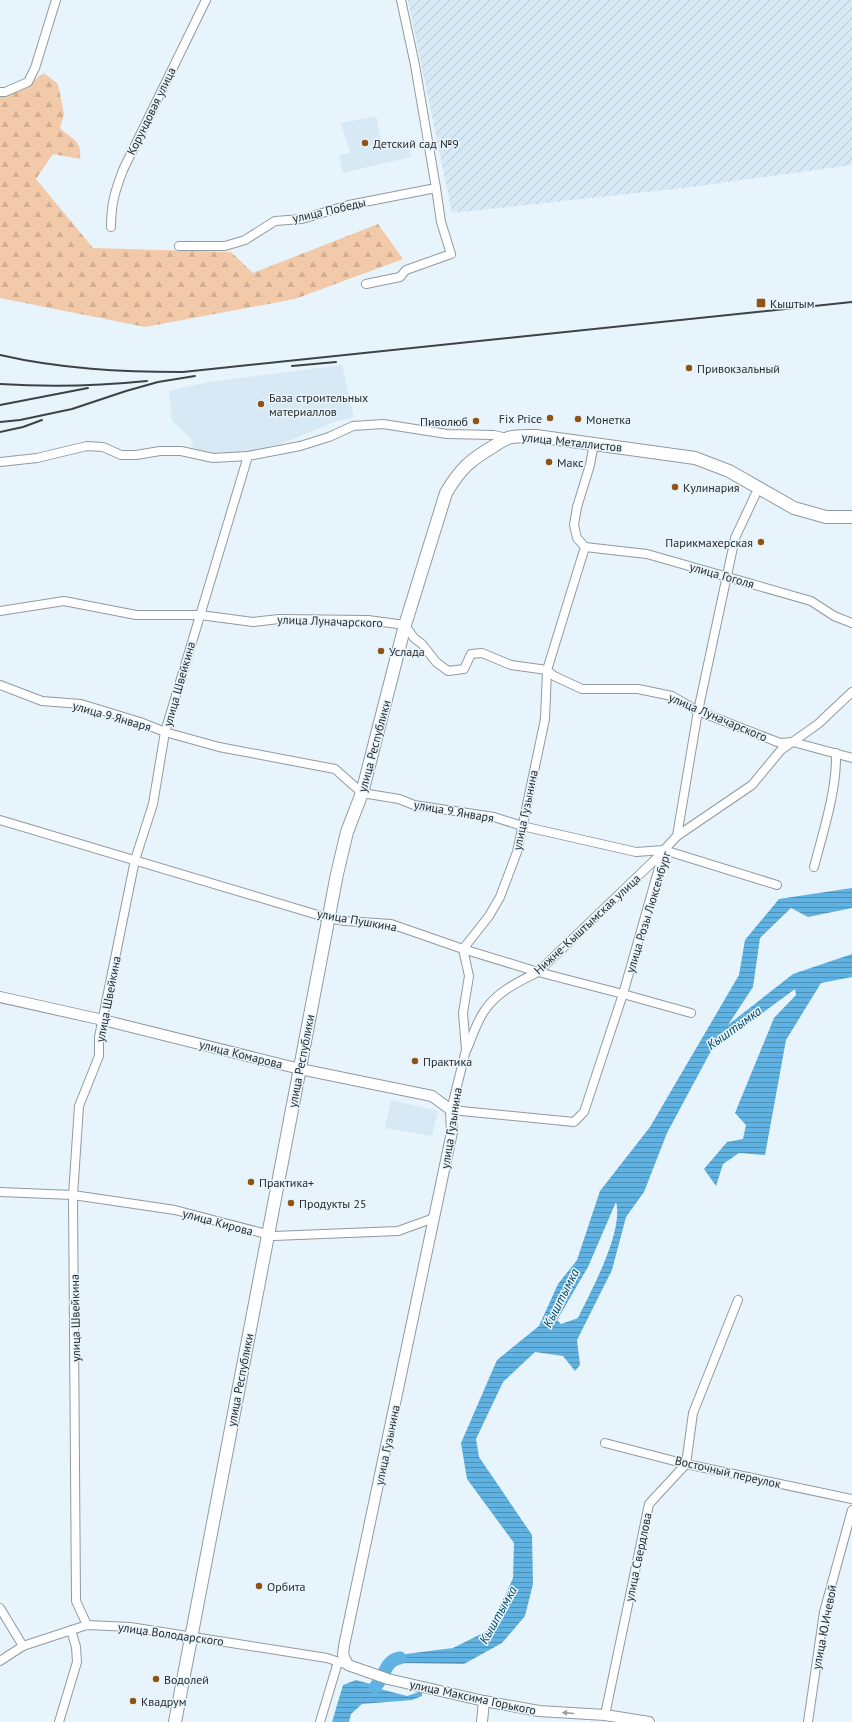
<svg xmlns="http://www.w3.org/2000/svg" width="852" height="1722" font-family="'PT Sans',sans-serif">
	<defs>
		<pattern id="industrial-furrows" width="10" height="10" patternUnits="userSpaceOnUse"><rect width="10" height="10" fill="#d6e9f5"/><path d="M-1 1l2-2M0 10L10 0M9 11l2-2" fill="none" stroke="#b8c8d2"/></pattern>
		<pattern id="forest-firs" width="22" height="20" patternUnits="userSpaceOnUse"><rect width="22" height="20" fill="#f3caa9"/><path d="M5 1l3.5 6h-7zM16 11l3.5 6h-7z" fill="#d0ae92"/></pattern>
		<pattern id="water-rules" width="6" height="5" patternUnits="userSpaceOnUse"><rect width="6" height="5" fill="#5fb2e1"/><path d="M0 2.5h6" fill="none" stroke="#4e91b7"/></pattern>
	</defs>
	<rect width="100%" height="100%" fill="#e8f4fb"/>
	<!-- built -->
	<g fill="#d6e9f5">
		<path d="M376 116 382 145 408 140 411 157 343 173 339 155 350 153 341 123Z"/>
		<path d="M342 365 354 417 334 422 283 443 268 447 264 450 218 454 194 451 191 439 172 421 169 391 208 382Z"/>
		<path d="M391 1100 438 1111 432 1136 385 1128Z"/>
	</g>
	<!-- industrial -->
	<path fill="url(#industrial-furrows)" d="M408 0H852V165L684 188 452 213Z"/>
	<!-- forest -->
	<path fill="url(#forest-firs)" d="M44 73 58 84 64 114 60 128C72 140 82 139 80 159L53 154 36 179 93 248 231 252 253 273 378 224 403 259 295 299 145 327 0 298V92L19 91Z"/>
	<!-- water -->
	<g fill="url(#water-rules)" fill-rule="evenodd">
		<path d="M852 888V908L808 917 791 908 760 938 753 987 728 1025 793 974 852 954V977L821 983 786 1040 765 1155 739 1153 723 1164 716 1186 704 1169 727 1142 743 1139 746 1125 735 1113 774 1018 796 995 795 989 711 1051 667 1133 644 1192 626 1217 612 1270 577 1340 580 1365 575 1371 563 1356 535 1352 503 1382 476 1439 479 1457 532 1535 533 1584 525 1616 502 1643 464 1664 395 1663 392 1668 386 1667 383 1661 398 1655 453 1648 489 1630 513 1578 514 1543 467 1479 461 1443 497 1360 539 1326 558 1284 577 1260 600 1191 650 1127 739 975 745 940 779 899ZM616 1202C624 1231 591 1291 578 1318L561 1324 557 1320 588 1267Z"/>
		<path d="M356 1680 374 1685 380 1682V1689L407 1696 422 1691V1696L412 1700 362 1704 351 1714 349 1722H332L343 1685Z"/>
	</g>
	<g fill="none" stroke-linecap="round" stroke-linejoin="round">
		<!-- river -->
		<path stroke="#5fb2e1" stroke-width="13" d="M375 1687C385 1678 384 1660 400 1658"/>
		<!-- minor casing -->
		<g stroke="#909aa1" stroke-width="10">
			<g id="minor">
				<path d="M0 92H5L28 82 35 68 56 0"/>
				<path d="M111 227C111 204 115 191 123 170L206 0"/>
				<path d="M179 246H225L245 240 275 221 302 219 349 205 436 188 415 65 401 0"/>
				<path d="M366 284 400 277 406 270 451 254 441 222 436 188"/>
				<path d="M594 443 590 465 577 507 574 525 577 538 585 547 547 670 545 719 517 852 500 897 489 916 463 949 469 976 463 1013 466 1050 451 1110 574 1122 584 1112 623 994 664 850 677 836 698 711 735 538 758 489"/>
				<path d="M0 462 37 458 87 446 103 447 121 455H136L160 451H181L213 458 248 456 300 446 329 437 353 426 383 424 447 434 494 435 507 438"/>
				<path d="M585 547 647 554 811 601 834 616 852 623"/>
				<path d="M0 611 64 601 136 615H200L253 622 279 619 368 620 405 625 414 638 422 644 436 662 448 671 464 669 471 654 482 653 511 665 547 670 554 676 582 689H638L672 696 698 711 780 743 793 742 852 758"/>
				<path d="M0 685 42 701 81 704 140 722 165 732 219 747 335 769 362 793 399 799 414 805 494 817 522 826 636 852 664 850 777 885"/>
				<path d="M0 820 328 918 345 921 391 924 463 949 538 972 623 994 691 1013"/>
				<path d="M677 836 752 785 781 750 818 724 852 692"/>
				<path d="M814 867C823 832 837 790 836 753"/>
				<path d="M467 1049C472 1037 477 1021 485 1010 498 991 518 982 538 972L664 851"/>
				<path d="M0 1192 73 1195 175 1210 274 1236 398 1231 434 1218"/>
				<path d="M605 1443 686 1464 852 1499"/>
				<path d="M0 1608 23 1646"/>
				<path d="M87 1625 76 1601 73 1195 79 1106 99 1056V1037L135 860 153 804 165 732 248 456"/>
				<path d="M0 1661 23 1646 87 1625 130 1627 327 1658 348 1665"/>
				<path d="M605 1715 649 1504 686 1464 693 1413 738 1300"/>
				<path d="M59 1722 77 1662 76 1647 71 1630"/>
				<path d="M320 1722 338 1662"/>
				<path d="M808 1722 824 1612 852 1510"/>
			</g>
		</g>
		<!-- tertiary casing -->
		<g stroke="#909aa1" stroke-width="12">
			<g id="tertiary">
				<path d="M0 997 103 1020 300 1069 432 1096 451 1110 452 1132 344 1646 343 1655 348 1665 388 1679 484 1701 539 1711 605 1715 649 1722"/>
				<path d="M482 1722 484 1701"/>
			</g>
		</g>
		<!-- secondary casing -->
		<g stroke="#909aa1" stroke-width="14">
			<path id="secondary" d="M175 1722 337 874 347 832 362 793 405 625 446 493C460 469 470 460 494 446 498 443 503 440 508 438 516 435 527 436 536 436L695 458 729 471 794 508 826 517H852"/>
		</g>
		<!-- minor -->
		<use href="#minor" stroke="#fff" stroke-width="8"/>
		<!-- tertiary -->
		<use href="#tertiary" stroke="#fff" stroke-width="10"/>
		<!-- secondary -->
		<use href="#secondary" stroke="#fff" stroke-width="12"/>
		<!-- rail -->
		<g stroke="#3d4245" stroke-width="2">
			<path d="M0 355C61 369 121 372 183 372L852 302"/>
			<path d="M292 366 336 362"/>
			<path d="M0 384C49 387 98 386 147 381"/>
			<path d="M0 405 88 388"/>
			<path d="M0 422 20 420 72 409 126 391 158 382 195 376"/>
			<path d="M0 432 23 427 42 420"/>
		</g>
	</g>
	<!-- one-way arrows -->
	<defs><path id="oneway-solid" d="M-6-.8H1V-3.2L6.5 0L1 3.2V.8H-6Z"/></defs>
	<use fill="#9ea0a1" href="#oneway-solid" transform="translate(568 1713) rotate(-175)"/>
	<!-- markers -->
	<g fill="#905316" stroke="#e8f4fb" stroke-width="1.5">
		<circle cx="365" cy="143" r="4"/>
		<rect x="756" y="298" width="10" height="10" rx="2"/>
		<circle cx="689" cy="368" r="4"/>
		<circle cx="261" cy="404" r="4"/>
		<circle cx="550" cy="418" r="4"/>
		<circle cx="578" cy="419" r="4"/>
		<circle cx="476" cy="421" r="4"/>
		<circle cx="549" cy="462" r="4"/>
		<circle cx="675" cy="487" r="4"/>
		<circle cx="761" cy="542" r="4"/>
		<circle cx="381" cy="651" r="4"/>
		<circle cx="415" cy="1061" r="4"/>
		<circle cx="251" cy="1182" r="4"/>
		<circle cx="291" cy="1203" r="4"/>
		<circle cx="259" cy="1586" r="4"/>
		<circle cx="156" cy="1679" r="4"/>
		<circle cx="133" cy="1701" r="4"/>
	</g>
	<g text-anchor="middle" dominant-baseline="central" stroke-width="3" stroke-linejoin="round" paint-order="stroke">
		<!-- street labels -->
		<g font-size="12" fill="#272b2e" stroke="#e8f4fb">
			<text transform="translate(151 111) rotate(-64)">Корундовая улица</text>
			<text transform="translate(329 210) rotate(-13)">улица Победы</text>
			<text transform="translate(572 442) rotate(6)">улица Металлистов</text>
			<text transform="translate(722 575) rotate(16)">улица Гоголя</text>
			<text transform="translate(330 621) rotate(2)">улица Луначарского</text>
			<text transform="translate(179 684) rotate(-74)">улица Швейкина</text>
			<text transform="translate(112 716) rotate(16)">улица 9 Января</text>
			<text transform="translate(718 717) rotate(23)">улица Луначарского</text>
			<text transform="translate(374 746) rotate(-75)">улица Республики</text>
			<text transform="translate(525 810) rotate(-78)">улица Гузынина</text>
			<text transform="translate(454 811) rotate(10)">улица 9 Января</text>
			<text transform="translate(648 912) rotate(-73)">улица Розы Люксембург</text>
			<text transform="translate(357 920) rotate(10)">улица Пушкина</text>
			<text transform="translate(587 924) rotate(-43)">Нижне-Кыштымская улица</text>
			<text transform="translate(108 999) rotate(-79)">улица Швейкина</text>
			<text transform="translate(241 1054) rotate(14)">улица Комарова</text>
			<text transform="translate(301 1061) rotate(-79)">улица Республики</text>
			<text transform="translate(451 1128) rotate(-81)">улица Гузынина</text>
			<text transform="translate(218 1222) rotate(15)">улица Кирова</text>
			<text transform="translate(75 1318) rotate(-91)">улица Швейкина</text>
			<text transform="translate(240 1380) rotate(-79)">улица Республики</text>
			<text transform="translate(387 1445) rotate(-78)">улица Гузынина</text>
			<text transform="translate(728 1472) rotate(13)">Восточный переулок</text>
			<text transform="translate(638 1557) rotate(-78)">улица Свердлова</text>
			<text transform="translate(824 1627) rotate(-79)">улица Ю.Ичевой</text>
			<text transform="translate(171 1634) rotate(8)">улица Володарского</text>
			<text transform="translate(473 1697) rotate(12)">улица Максима Горького</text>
		</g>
		<!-- poi labels -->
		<g font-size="12" fill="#272b2e" stroke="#e8f4fb" text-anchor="start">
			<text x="373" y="143">Детский сад №9</text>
			<text x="770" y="303">Кыштым</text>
			<text x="697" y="368">Привокзальный</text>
			<text x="269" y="397">База cтроительных<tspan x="269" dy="14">материаллов</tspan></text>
			<text x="542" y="418" text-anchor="end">Fix Price</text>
			<text x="586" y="419">Монетка</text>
			<text x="468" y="421" text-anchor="end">Пиволюб</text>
			<text x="557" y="462">Макс</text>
			<text x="683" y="487">Кулинария</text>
			<text x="753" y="542" text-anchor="end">Парикмахерская</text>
			<text x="389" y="651">Услада</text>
			<text x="423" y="1061">Практика</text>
			<text x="259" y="1182">Практика+</text>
			<text x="299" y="1203">Продукты 25</text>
			<text x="267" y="1586">Орбита</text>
			<text x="164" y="1679">Водолей</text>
			<text x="141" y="1701">Квадрум</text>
		</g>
		<!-- water labels -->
		<g font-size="13" font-style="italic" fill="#004766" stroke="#e8f4fb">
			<text transform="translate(734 1028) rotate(-36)">Кыштымка</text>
			<text transform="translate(561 1298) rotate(-63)">Кыштымка</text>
			<text transform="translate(498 1615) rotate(-61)">Кыштымка</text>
		</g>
	</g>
</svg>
